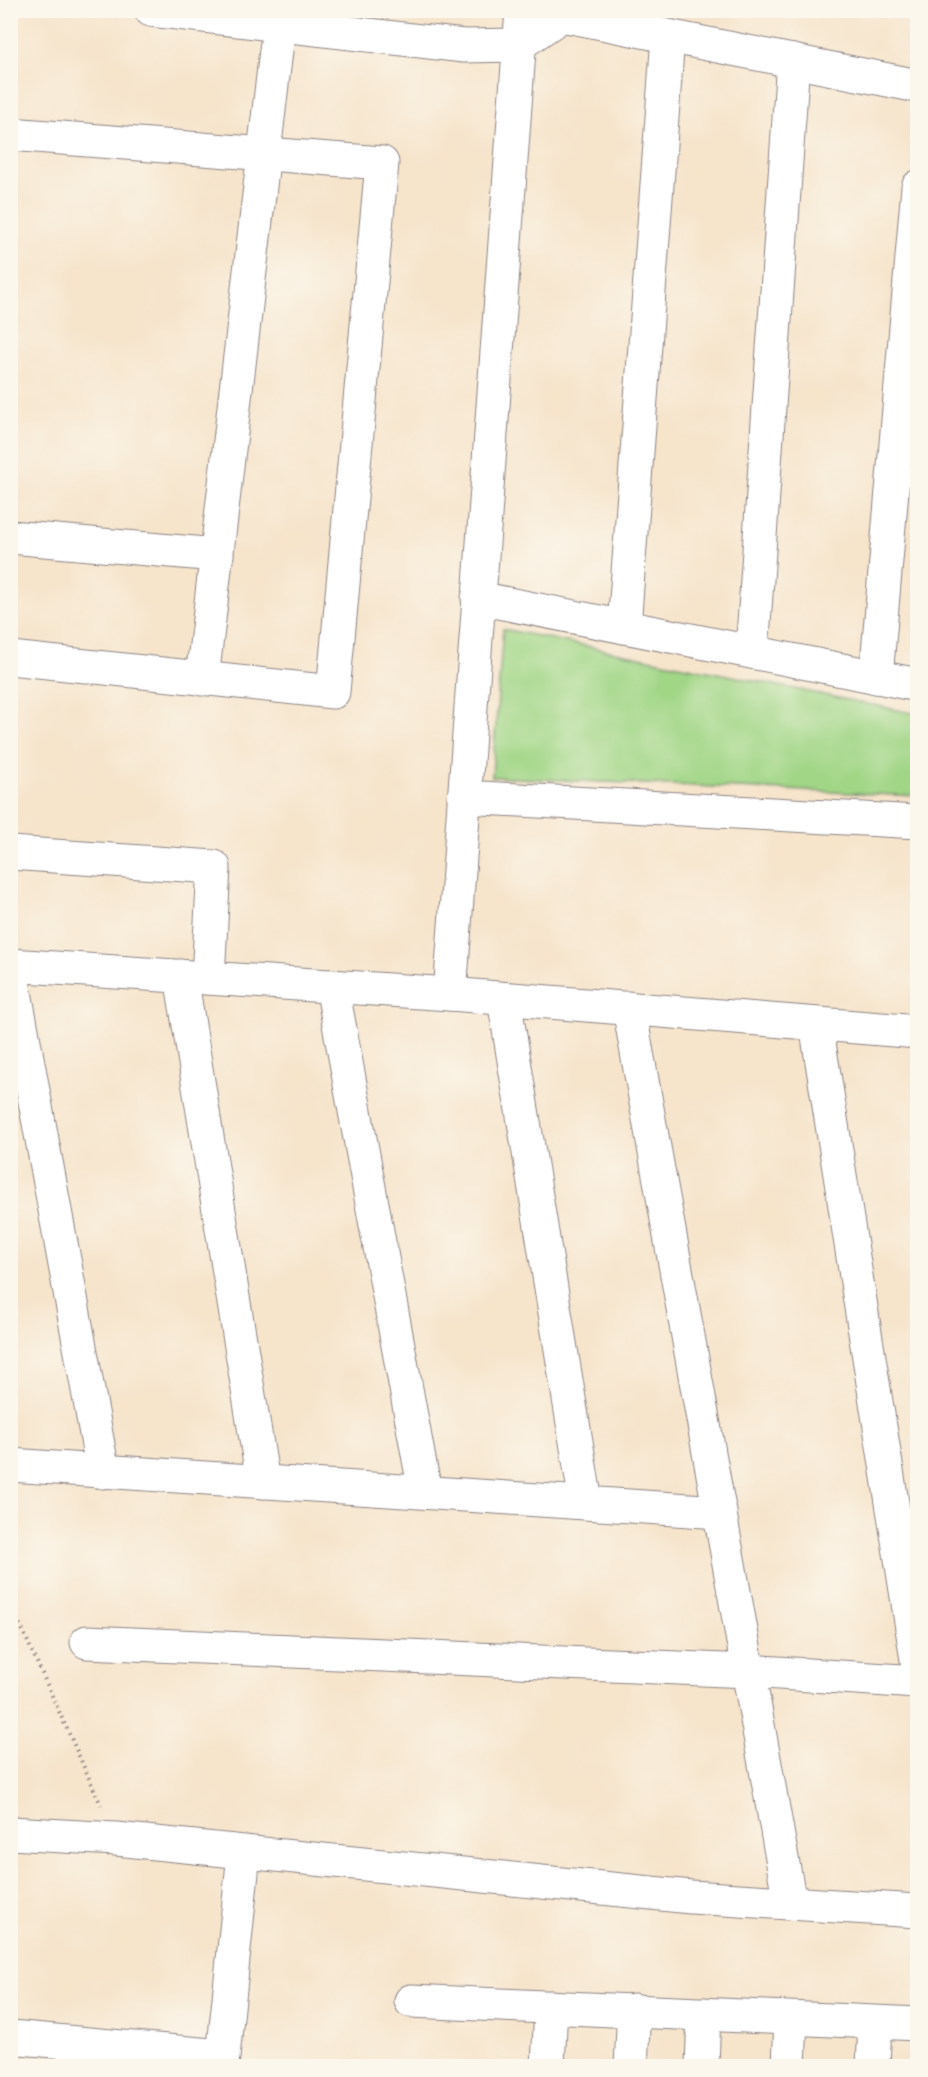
<svg xmlns="http://www.w3.org/2000/svg" width="928" height="2077" font-family="'Shantell Sans',sans-serif">
	<rect width="100%" height="100%" fill="#fbf7ec"/>
	<filter id="ink" filterUnits="userSpaceOnUse"><feTurbulence type="fractalNoise" baseFrequency=".0167" numOctaves="2"/><feDisplacementMap in="SourceGraphic" scale="12" xChannelSelector="R" yChannelSelector="G"/><feConvolveMatrix kernelMatrix="1 2 1 2 8 2 1 2 1" color-interpolation-filters="sRGB"/></filter>
	<filter id="wash" filterUnits="userSpaceOnUse"><feTurbulence type="fractalNoise" baseFrequency=".008" numOctaves="4" result="noise"/><feDisplacementMap in="SourceGraphic" scale="24" xChannelSelector="R" yChannelSelector="G"/><feGaussianBlur stdDeviation="1.35" result="paint"/><feColorMatrix in="noise" values="0 0 0 0 0 0 0 0 0 0 0 0 0 0 0 0 0 1.4 0 .05"/><feComposite in="paint" operator="in"/></filter>
	<g filter="url(#wash)">
		<rect width="100%" height="100%" fill="#f6e4cb"/>
		<!-- green -->
		<path fill="#a1d686" stroke="#627c60" stroke-width="1.5" d="M503 629 917 714V796L492 777Z"/>
	</g>
	<g filter="url(#ink)">
		<g fill="none" stroke-linecap="round" stroke-linejoin="round">
			<!-- minor casing -->
			<g stroke="#8c8383" stroke-width="35">
				<g id="minor">
					<path d="M10 134 382 163 333 692 10 658"/>
					<path d="M10 537 217 555"/>
					<path d="M478 598 918 685"/>
					<path d="M624 627 668 37"/>
					<path d="M752 652 793 61"/>
					<path d="M876 677 918 187"/>
					<path d="M202 679 279 25"/>
					<path d="M464 797 918 822"/>
					<path d="M10 853 214 867 208 978"/>
					<path d="M181 976 263 1482"/>
					<path d="M332 986 425 1492"/>
					<path d="M450 994 522 10"/>
					<path d="M504 999 586 1503"/>
					<path d="M629 1008 790 1903"/>
					<path d="M816 1024 918 1666"/>
					<path d="M10 1465 720 1512"/>
					<path d="M103 1472 10 965 450 994 918 1032"/>
					<path d="M87 1642 748 1671 918 1682"/>
					<path d="M10 1833 116 1839 691 1897 918 1911"/>
					<path d="M411 2001 918 2024"/>
					<path d="M10 2037 223 2056"/>
					<path d="M222 2066 244 1853"/>
					<path d="M548 2066 551 2007"/>
					<path d="M631 2066 634 2010"/>
					<path d="M702 2066 704 2014"/>
					<path d="M789 2066 791 2019"/>
					<path d="M873 2066 875 2023"/>
				</g>
			</g>
			<!-- tertiary casing -->
			<g stroke="#8c8383" stroke-width="35">
				<path id="tertiary" d="M151 10 464 46 518 45 562 15 918 86"/>
			</g>
			<!-- path -->
			<path stroke="#8c8383" stroke-width="4" stroke-dasharray="1.5 4.5" stroke-linecap="butt" d="M10 1602 101 1805"/>
			<!-- minor -->
			<use href="#minor" stroke="#fff" stroke-width="33"/>
			<!-- tertiary -->
			<use href="#tertiary" stroke="#fff" stroke-width="33"/>
		</g>
	</g>
	<!-- margin -->
	<rect width="928" height="2077" fill="none" stroke="#fbf7ec" stroke-width="36"/>
</svg>
